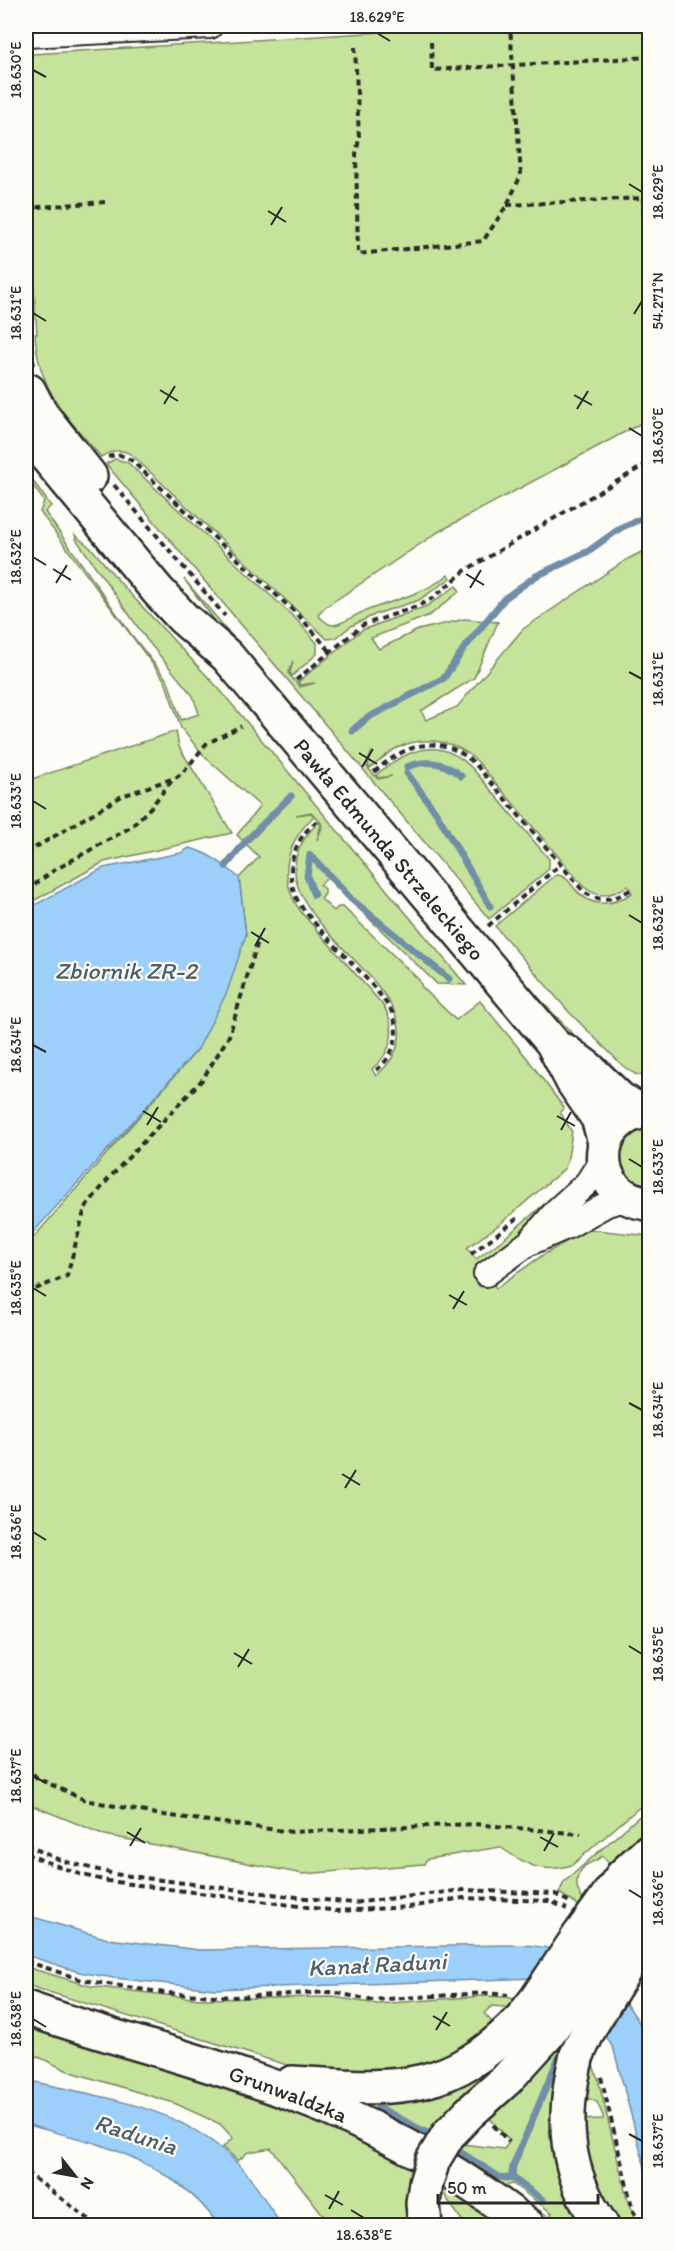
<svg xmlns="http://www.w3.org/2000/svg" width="675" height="2251" font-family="Itim,sans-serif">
	<rect width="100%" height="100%" fill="#fdfcf7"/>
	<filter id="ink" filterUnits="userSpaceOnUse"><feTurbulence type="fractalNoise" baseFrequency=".0167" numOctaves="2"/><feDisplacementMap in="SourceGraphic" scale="12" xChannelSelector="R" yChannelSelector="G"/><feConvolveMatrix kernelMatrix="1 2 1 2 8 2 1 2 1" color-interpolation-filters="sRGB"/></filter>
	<g filter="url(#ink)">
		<!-- green -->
		<g fill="#c5e39a" stroke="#788762" stroke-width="1.5" fill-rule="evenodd">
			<path d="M478 26H649V419L440 531 327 606 318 615C322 619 327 625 333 625 342 625 354 615 363 612 392 600 423 595 448 575L451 578 419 600 376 614 351 626 336 638 327 639 133 456C122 448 112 450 101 457 67 417 38 391 35 334H37L26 171V63L32 54Z"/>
			<path d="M115 459 127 462 298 621 317 643V654L292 676 290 673 293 661 288 673 300 687 315 683 300 685 298 682 362 630 427 606 456 586 460 591 430 615 371 638 379 649 418 630 465 619 498 622 474 678 421 711 426 720 457 707 523 629 626 560 649 548V1077L635 1074 623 1066 569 1012 495 926 556 875C566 875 569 882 575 889 592 909 612 906 632 893L628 886C612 895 600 900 584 887L477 761C455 740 424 735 397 748 387 753 379 762 370 768L368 766 372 751 366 766 378 779 392 776 378 778 376 775C408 748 441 735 474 770L549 859V869L489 919 106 464Z"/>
			<path d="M26 471 51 506 45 512 131 634 168 681 181 720 199 714 193 696 147 640 76 539 75 535 93 550 123 586 220 690 466 985 437 984 327 878 320 885 325 889V894L321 899 334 911 338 907H343L419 980 422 987 456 1020 480 1001 527 1058 564 1108 560 1112 572 1132 568 1158 565 1168 500 1224 467 1248 476 1259 502 1240 556 1194 564 1195 516 1236 479 1264 496 1288 543 1255 588 1229 649 1236V1799L572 1865C540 1874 526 1865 500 1847L428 1859 424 1864 303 1874 105 1835 26 1803V1246L198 1049 246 935 239 878 259 857 237 835 260 806 204 756 181 728 165 681 40 512 44 501 26 476ZM311 812 323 825 317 840 321 825 319 822C217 916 476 990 376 1076L372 1069C393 1052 398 1027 382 1004L301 912C277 878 285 844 314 816L311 813 296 815Z"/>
			<path d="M184 579 535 994 604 1067 558 1029 229 640Z"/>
			<path d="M176 731 179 747 232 833 104 862 26 905V781Z"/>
			<path d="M649 1127V1186C619 1183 607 1147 635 1131 639 1128 645 1128 649 1127Z"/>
			<path d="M649 1808V1835L615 1870 602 1856C597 1861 590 1862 585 1866 573 1877 575 1891 585 1902L649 1898V1913L636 1934 649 1951 559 1893 564 1882Z"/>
			<path d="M26 1967 90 1986 200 1999 333 1997 377 2004 483 1996 506 1997 522 2001 559 2020 573 2033 592 2062 598 2079 626 2194 638 2225H617L601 2202 578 2120 603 2119V2116L597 2102 584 2097 568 2048 589 2225H547L536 2216 532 2205 549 2217 552 2213 513 2184 497 2187 337 2099 358 2097 530 2023 504 2007 492 2006 484 2013 497 2028 486 2038 418 2071 300 2069 26 1985ZM452 2107 485 2113 510 2141 504 2149 462 2144 434 2126Z"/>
			<path d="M26 2021 335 2122 511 2225H465L443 2193 412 2175 409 2225H331L271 2148 248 2152 238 2161 223 2147 233 2138 220 2124 174 2103 68 2071 26 2051Z"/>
		</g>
		<!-- water -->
		<g fill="#9cd0fa" stroke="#6f8ea7" stroke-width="1.5">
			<path d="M189 848C208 852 225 865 239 878L246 935 227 992 198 1049 29 1237 26 1233V915L31 907 103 868 181 853Z"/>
			<path d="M26 1915 108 1939 200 1950 513 1945C522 1945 532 1945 541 1947 557 1949 571 1958 583 1967 615 1989 638 2010 650 2048L649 2183 614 2050 599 2024 536 1978 215 1989 114 1978 79 1972 26 1955Z"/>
			<path d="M26 2080C101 2098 183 2105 239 2165 256 2183 268 2205 281 2225H218C193 2186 145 2160 101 2145 77 2137 51 2132 26 2124Z"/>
		</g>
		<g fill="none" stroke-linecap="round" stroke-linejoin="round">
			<!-- stream -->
			<g stroke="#6f8ea7" stroke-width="7">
				<path d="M352 731 367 718 444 678 465 647 505 598 536 576 587 552 622 527 650 515"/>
				<path d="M407 767C426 759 445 762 461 776"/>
				<path d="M407 773 437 814 490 906"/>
				<path d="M310 855 307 876 314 895"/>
				<path d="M314 859 351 899 449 979"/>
				<path d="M226 866 246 841 291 796"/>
				<path d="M378 2107 437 2138"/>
				<path d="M452 2147 499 2177 514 2179 543 2200"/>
				<path d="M514 2179 512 2174 513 2166 558 2059"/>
			</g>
			<!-- minor casing -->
			<g stroke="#2b2b2b" stroke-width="28">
				<g id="minor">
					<path d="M26 35 210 26"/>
					<path d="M531 1240 557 1210 587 1183 603 1158"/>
					<path d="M486 1274 527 1244 568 1226 607 1204 618 1201H635"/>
				</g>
			</g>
			<!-- secondary casing -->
			<g stroke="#2b2b2b" stroke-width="38">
				<g id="secondary">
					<path d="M29 391 41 414 90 476"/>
					<path id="s1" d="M26 432 158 591 183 618 227 656 552 1042 573 1082 598 1118 605 1142"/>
					<path d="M565 1051 588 1068 620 1099 641 1111"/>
					<path d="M650 1111C588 1114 588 1200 650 1203"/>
				</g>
			</g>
			<!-- primary casing -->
			<g stroke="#2b2b2b" stroke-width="38">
				<g id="primary">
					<path d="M647 1203 650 1204"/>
					<path d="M579 1936 622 1876 650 1850"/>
					<path d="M603 1951 650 1883"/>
					<path d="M627 1966 650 1931"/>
					<path id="s2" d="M26 2008C113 2039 204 2060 290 2093 376 2125 456 2169 528 2226"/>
					<path d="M577 2055C561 2117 564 2172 602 2226"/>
					<path d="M292 2083C393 2089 446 2098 522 2018"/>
					<path d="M448 2135 469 2113 506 2080 548 2034"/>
					<path d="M425 2226 423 2203 426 2183"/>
				</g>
			</g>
			<!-- path -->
			<g stroke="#2b2b2b" stroke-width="4" stroke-dasharray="6 4.5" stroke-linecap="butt">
				<path d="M431 42 432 70 650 57"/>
				<path d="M355 47 359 139 356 154 358 254 483 241 507 205 521 175 510 26"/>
				<path d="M507 205 643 198 644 217 650 215"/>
				<path d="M26 208 105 202"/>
				<path d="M26 298 30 346 34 365"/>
				<path d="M108 457 118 454 131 460 301 618 330 651"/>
				<path d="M114 485 225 616"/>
				<path d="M296 680 363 625 418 606 433 598 466 570 650 462"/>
				<path d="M374 772C407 743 442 731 477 766L584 892C600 903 614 900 630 890"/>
				<path d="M317 821C292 840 283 875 299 903 305 912 312 920 319 928 341 953 376 985 392 1012 401 1036 394 1057 374 1072"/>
				<path d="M26 853 122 796 177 777 186 769 206 744 241 726"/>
				<path d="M26 891 53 871 131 827 151 807 174 778"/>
				<path d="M488 926 560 865"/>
				<path d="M471 1254 519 1217"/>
				<path d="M26 1293 67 1276 85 1208 110 1177 202 1080 229 1036 258 941"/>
				<path d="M26 1766 37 1778 85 1800 156 1814 292 1832 474 1824 581 1834"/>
				<path d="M26 1845 63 1861 114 1874 287 1896 353 1903 463 1890 555 1894 571 1903"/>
				<path d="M26 1854 82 1875 108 1881 337 1911 409 1907 463 1898 550 1901 567 1909"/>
				<path d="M26 1961 82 1980 165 1993 232 1997 333 1992 370 2000 485 1993 508 1995"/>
				<path d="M601 2077 633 2211 643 2226"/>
				<path d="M493 2125 509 2142"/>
				<path d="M26 2172 98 2226"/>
			</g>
			<!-- minor -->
			<use href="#minor" stroke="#fdfcf7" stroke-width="24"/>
			<!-- secondary -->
			<use href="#secondary" stroke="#fdfcf7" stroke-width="33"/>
			<!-- primary -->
			<use href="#primary" stroke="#fdfcf7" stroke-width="33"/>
			<!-- primary-bridge casing -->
			<g stroke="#2b2b2b" stroke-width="38" stroke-linecap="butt">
				<g id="primary-bridge">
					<path d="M522 2018 536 2000 579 1936"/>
					<path d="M548 2034 603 1951"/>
					<path d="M577 2055 591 2025 627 1966"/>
					<path d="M426 2183 433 2160 448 2135"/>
				</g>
			</g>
			<!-- primary-bridge -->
			<use href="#primary-bridge" stroke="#fdfcf7" stroke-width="33"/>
		</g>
	</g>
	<!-- ticks -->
	<path fill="none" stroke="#2b2b2b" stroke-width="2" d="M377 33 390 41M33 70 46 77M629 184 642 192M268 211 286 222M271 225 282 207M33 313 46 321M634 314 642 301M160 390 178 401M574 395 592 405M164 404 175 386M577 409 588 391M629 428 642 436M33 557 46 565M53 569 71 580M466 574 484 585M56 583 67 565M470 588 481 570M629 672 642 679M359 753 377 764M362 767 373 749M33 801 46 809M629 915 642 923M251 932 269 943M255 946 265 928M33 1045 46 1052M143 1111 161 1122M557 1116 575 1126M147 1125 158 1107M561 1130 571 1112M629 1159 642 1167M33 1288 46 1296M449 1295 467 1305M453 1309 464 1291M629 1403 642 1410M342 1474 360 1485M345 1488 356 1470M33 1532 46 1540M629 1646 642 1654M234 1653 252 1664M238 1667 249 1649M33 1776 46 1783M127 1832 145 1843M540 1837 558 1847M130 1846 141 1828M544 1851 554 1833M629 1890 642 1898M433 2016 450 2026M33 2019 46 2027M436 2030 447 2012M629 2134 642 2141M325 2195 343 2205M329 2209 339 2191M351 2210 364 2218"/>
	<g text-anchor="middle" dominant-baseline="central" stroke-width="4.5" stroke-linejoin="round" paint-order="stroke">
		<!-- street labels -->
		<g font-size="22" fill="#2b2b2b" stroke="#fdfcf7">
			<text stroke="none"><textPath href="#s1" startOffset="554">Pawła Edmunda Strzeleckiego</textPath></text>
			<text stroke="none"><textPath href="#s2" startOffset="276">Grunwaldzka</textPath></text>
		</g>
		<!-- water labels -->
		<g font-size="24" font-style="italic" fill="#4d5d69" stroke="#fdfcf7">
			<text x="126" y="970">Zbiornik ZR-2</text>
			<text transform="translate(377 1964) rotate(-3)">Kanał Raduni</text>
			<text transform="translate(136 2134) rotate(18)">Radunia</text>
		</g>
	</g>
	<!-- margin -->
	<rect width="675" height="2251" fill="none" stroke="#fdfcf7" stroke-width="66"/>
	<!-- north arrow -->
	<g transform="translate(75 2176) rotate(121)" stroke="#fdfcf7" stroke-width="4.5" paint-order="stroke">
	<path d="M0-4.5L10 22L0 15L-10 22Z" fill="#2b2b2b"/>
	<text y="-9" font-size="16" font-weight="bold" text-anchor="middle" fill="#2b2b2b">N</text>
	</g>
	<!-- scale -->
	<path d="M438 2194v9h160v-9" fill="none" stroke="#2b2b2b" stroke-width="3"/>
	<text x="447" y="2194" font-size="18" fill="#2b2b2b" stroke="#fdfcf7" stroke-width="4.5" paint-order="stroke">50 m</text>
	<rect x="33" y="33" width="609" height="2185" fill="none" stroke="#2b2b2b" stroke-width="2"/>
	<g font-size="15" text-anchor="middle" fill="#2b2b2b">
		<text x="377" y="22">18.629°E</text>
		<text transform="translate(16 70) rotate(-90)" y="5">18.630°E</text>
		<text transform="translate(658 192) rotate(-90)" y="5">18.629°E</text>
		<text transform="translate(658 301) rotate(-90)" y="5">54.271°N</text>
		<text transform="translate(16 313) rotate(-90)" y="5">18.631°E</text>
		<text transform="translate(658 436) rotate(-90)" y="5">18.630°E</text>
		<text transform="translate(16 557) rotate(-90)" y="5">18.632°E</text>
		<text transform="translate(658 679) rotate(-90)" y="5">18.631°E</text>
		<text transform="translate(16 801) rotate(-90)" y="5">18.633°E</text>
		<text transform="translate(658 923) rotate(-90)" y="5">18.632°E</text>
		<text transform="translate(16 1045) rotate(-90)" y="5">18.634°E</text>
		<text transform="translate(658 1167) rotate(-90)" y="5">18.633°E</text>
		<text transform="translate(16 1288) rotate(-90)" y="5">18.635°E</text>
		<text transform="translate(658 1410) rotate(-90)" y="5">18.634°E</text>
		<text transform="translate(16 1532) rotate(-90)" y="5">18.636°E</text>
		<text transform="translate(658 1654) rotate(-90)" y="5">18.635°E</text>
		<text transform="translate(16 1776) rotate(-90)" y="5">18.637°E</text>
		<text transform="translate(658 1898) rotate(-90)" y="5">18.636°E</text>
		<text transform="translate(16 2019) rotate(-90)" y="5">18.638°E</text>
		<text transform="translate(658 2141) rotate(-90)" y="5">18.637°E</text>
		<text x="364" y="2240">18.638°E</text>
	</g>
</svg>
